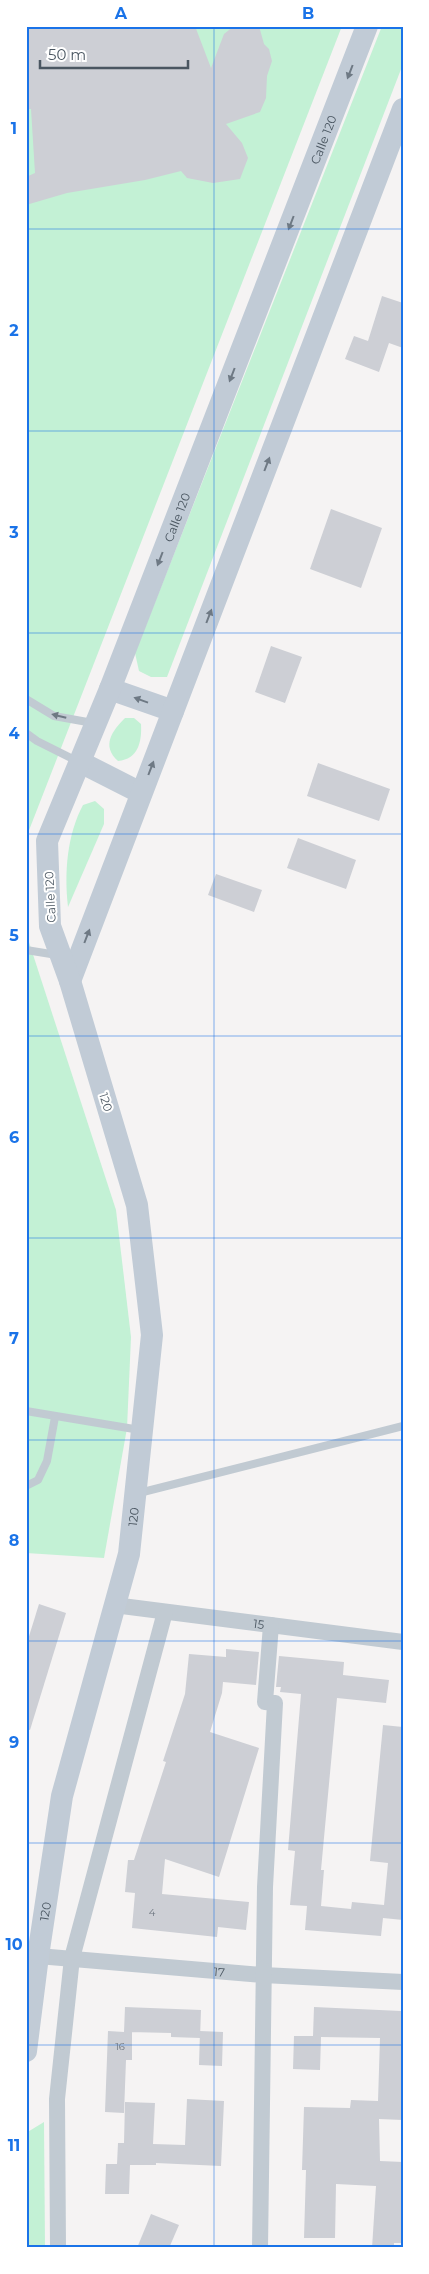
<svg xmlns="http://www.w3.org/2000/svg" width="429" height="2274" font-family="Montserrat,sans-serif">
	<rect width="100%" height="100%" fill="#f5f3f3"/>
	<!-- green -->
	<g fill="#c3f1d5">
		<path d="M26 26H342L26 838Z"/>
		<path d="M382 26H403V64L167 677H151L139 671 135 653Z"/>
		<path d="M125 718H134L141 724C142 742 138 759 118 761 101 746 112 731 125 718Z"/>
		<path d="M95 801 104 809V824L68 907C64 873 67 835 83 805Z"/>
		<path d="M26 933 116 1210 131 1337 127 1428 104 1558 26 1553Z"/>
		<path d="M44 2122 45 2248H26V2133Z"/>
	</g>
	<!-- building -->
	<g fill="#cdcfd5">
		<path d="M26 26H195L211 68 224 34 234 26H259L264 44 269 49 272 61 267 76 266 98 260 112 226 124 242 143 248 158 240 179 213 183 187 178 181 171 145 180 67 193 26 205V177L35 173 31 109H26Z"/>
		<path d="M382 296 403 303V348L389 343 379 372 345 359 354 336 368 341Z"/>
		<path d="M331 509 382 528 361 588 310 569Z"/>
		<path d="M271 646 302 657 285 703 255 692Z"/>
		<path d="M318 763 390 789 379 821 307 796Z"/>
		<path d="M298 838 356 860 346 889 287 868Z"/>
		<path d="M216 874 262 890 254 912 208 895Z"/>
		<path d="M39 1604 66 1613 30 1730 26 1729V1646Z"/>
		<path d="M226 1649 259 1652 256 1685 223 1682 222 1693 210 1732 259 1748 219 1877 165 1859 162 1894 249 1902 246 1930 218 1927 217 1937 132 1928 135 1893 125 1892 128 1860H134L166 1762 163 1761 185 1694 189 1654 226 1657Z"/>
		<path d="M279 1656 344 1662 343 1675 389 1680 386 1703 337 1698 321 1870H324L321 1906 351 1909 352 1902 384 1905 388 1863 370 1861 383 1725 403 1727V1920L383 1918 381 1936 305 1930 307 1906 290 1905 295 1851 288 1850 301 1694 280 1692 281 1687H276Z"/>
		<path d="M125 2007 201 2010 200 2038 171 2037V2033L130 2032H132V2060H126L124 2113 105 2112 108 2031 124 2032Z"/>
		<path d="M314 2007 401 2011 403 2120 379 2119 380 2161 403 2162 401 2243H394V2248H372L376 2186 336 2184 335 2238H304L306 2170H302L304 2107 350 2108 351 2100 378 2101 380 2038 321 2037 320 2070 293 2069 294 2036H313Z"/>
		<path d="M200 2031 223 2032 222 2066 199 2065Z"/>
		<path d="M187 2099 224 2101 221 2166 156 2163V2165H130L129 2194H105L106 2164H117L118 2143H124L125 2102 155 2103 153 2144 185 2145Z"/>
		<path d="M151 2214 179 2225 169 2248H137Z"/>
	</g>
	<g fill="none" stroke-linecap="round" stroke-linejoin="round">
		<!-- lane -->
		<g stroke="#c1cad2" stroke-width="8">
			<path d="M26 699 54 716 93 723"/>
			<path d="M26 733 37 741 77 761"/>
			<path d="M26 950 57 955"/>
			<path d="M26 1411 140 1430"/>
			<path d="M26 1486 38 1480 47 1461 55 1417"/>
			<path d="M139 1493 403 1426"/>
		</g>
		<!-- street -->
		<g stroke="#c1cad2" stroke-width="16">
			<path id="s1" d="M114 1605 403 1642"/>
			<path id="s2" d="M38 1956 263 1975 403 1982"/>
			<path d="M58 2248 57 2099 72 1958 165 1612"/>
			<path d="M260 2248 265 1887 275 1703 265 1702 271 1625"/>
		</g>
		<!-- secondary -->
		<g stroke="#c1cbd6" stroke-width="22">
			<path d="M110 689 173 711"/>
			<path d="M80 762 141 793"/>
			<path d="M70 981 403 109"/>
			<path id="s3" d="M26 2051 38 1956 62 1796 129 1554 152 1335 137 1205 70 981 50 926 47 841 110 689 367 26"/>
		</g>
	</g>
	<!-- one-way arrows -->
	<defs><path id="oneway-solid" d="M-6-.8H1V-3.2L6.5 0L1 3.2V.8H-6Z" transform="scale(1.25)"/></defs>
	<g fill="#6e7984">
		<use href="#oneway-solid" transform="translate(350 72) rotate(111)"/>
		<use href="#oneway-solid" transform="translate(291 223) rotate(111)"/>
		<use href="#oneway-solid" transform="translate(232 375) rotate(111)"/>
		<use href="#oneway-solid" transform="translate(267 464) rotate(-69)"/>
		<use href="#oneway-solid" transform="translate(160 559) rotate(111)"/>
		<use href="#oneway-solid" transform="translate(209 616) rotate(-69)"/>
		<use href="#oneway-solid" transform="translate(141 700) rotate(-160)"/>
		<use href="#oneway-solid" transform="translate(151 768) rotate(-69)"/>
		<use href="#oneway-solid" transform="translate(87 936) rotate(-69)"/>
	</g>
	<use fill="#6e7983" href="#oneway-solid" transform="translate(59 716) rotate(-166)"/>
	<!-- grid -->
	<path fill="none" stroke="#1a73e8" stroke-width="1" stroke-opacity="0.55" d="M214 26V2248M26 229H403M26 431H403M26 633H403M26 834H403M26 1036H403M26 1238H403M26 1440H403M26 1641H403M26 1843H403M26 2045H403"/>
	<g text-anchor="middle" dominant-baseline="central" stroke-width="4" stroke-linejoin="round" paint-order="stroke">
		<!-- number labels -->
		<g font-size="10" fill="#6b747e">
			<text x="152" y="1912">4</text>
			<text x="120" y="2046">16</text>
		</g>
		<!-- street labels -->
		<g font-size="12" fill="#4a5661" stroke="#fff">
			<text stroke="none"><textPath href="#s3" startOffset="1991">Calle 120</textPath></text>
			<text stroke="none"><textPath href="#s3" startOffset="1586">Calle 120</textPath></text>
			<text transform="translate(50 897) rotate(-93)">Calle 120</text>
			<text transform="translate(106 1102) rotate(73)">120</text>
			<text stroke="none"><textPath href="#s3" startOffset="546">120</textPath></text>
			<text stroke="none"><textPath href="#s1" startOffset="146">15</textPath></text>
			<text stroke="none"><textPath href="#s3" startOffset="141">120</textPath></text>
			<text stroke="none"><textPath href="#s2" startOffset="182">17</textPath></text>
		</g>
	</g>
	<!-- border -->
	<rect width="429" height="2274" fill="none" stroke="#ffffff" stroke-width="55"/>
	<!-- scale -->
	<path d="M40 60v8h148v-8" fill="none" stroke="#4a5661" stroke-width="2.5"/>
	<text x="48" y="60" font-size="15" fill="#4a5661" stroke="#ffffff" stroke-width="4" paint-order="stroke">50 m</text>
	<rect x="28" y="28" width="374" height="2218" fill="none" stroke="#1a73e8" stroke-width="2"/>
	<g font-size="16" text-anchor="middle" font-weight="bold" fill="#1a73e8">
		<text x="121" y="19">A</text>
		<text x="308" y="19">B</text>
		<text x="14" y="134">1</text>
		<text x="14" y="336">2</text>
		<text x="14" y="538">3</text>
		<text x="14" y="739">4</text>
		<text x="14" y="941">5</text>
		<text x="14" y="1143">6</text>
		<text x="14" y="1344">7</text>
		<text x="14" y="1546">8</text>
		<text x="14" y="1748">9</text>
		<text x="14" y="1950">10</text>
		<text x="14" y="2151">11</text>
	</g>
</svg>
